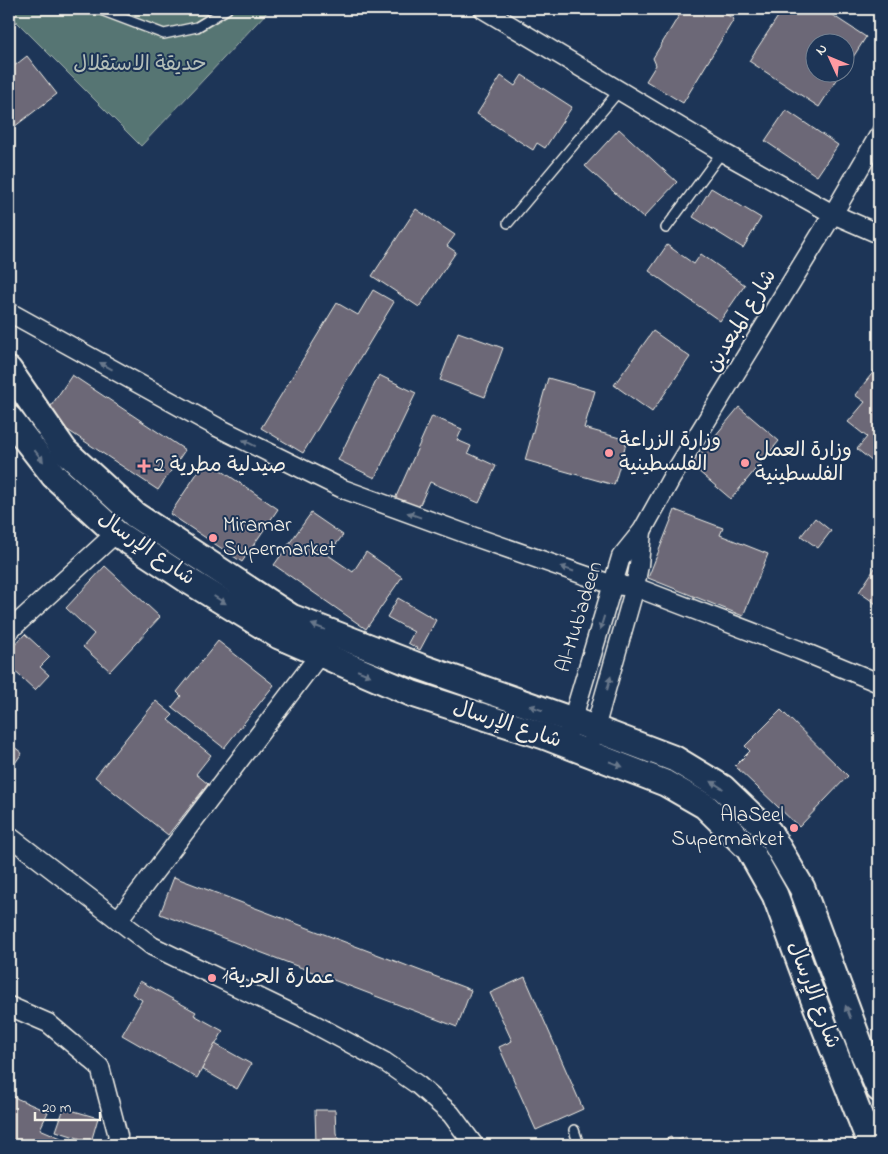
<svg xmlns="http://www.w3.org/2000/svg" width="888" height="1154" font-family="'Indie Flower','Playpen Sans Arabic',sans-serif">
	<rect width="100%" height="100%" fill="#1d3557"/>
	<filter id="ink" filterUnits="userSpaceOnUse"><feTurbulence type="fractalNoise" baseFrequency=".02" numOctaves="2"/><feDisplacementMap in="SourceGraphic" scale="10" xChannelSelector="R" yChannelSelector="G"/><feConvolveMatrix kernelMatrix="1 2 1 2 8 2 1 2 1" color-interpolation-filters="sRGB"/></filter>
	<g filter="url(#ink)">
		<!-- green -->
		<path fill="#567573" stroke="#a5b3ae" d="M9 9H270L141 146 9 14Z"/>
		<!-- building -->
		<g fill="#6c6877" stroke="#f4f1e8">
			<path d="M683 9H717L734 19 683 103 646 81 656 65 653 58Z"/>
			<path d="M783 9H823L866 37 846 68V42H816V72H842L819 107 749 61Z"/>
			<path d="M27 56 57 94 14 127 9 120V70Z"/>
			<path d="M522 75 572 107 545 148 537 143 533 150 477 114 501 76 515 86Z"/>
			<path d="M786 110 838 145 817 176 765 141Z"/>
			<path d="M619 129 677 182 643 218 585 166Z"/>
			<path d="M711 188 761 218 743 248 693 217Z"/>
			<path d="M416 209 455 235 447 246 456 252 419 307 372 276Z"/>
			<path d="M667 245 694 264 701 254 745 285 720 321 649 271Z"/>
			<path d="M373 290 394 302 303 453 261 428 337 303 358 315Z"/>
			<path d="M653 331 690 357 652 412 614 385Z"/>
			<path d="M458 332 503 348 485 397 440 380Z"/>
			<path d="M879 365V467L857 449 867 437 848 422 865 402 855 395Z"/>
			<path d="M72 375 185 450 158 490 45 415Z"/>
			<path d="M379 375 416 393 375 478 338 460Z"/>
			<path d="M548 378 595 391 584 428 627 440 614 485 525 460Z"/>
			<path d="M739 407 779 441 731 499 691 465Z"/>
			<path d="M432 416 462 429 457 440 471 446 468 453 496 466 479 503 430 482 418 509 395 499Z"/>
			<path d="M206 460 278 509 242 562 170 514Z"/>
			<path d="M675 510 723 528 720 535 768 554 743 616 648 578Z"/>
			<path d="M311 513 343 535 328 555 353 572 366 552 402 577 366 629 274 565Z"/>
			<path d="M815 518 831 531 818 548 801 536Z"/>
			<path d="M879 562V606L859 592Z"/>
			<path d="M105 566 160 617 110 671 83 647 94 634 66 608Z"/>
			<path d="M398 598 436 620 420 650 408 643 414 632 387 617Z"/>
			<path d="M25 634 50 657 40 667 49 675 35 690 9 666V651Z"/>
			<path d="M218 641 274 685 224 748 172 707 181 696 177 692Z"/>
			<path d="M156 701 173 715 168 720 211 755 196 774 208 784 168 835 95 777Z"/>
			<path d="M781 710 848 776 799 827 735 766 750 751 745 746Z"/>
			<path d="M9 743 22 753 9 772Z"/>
			<path d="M174 877 471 990 457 1027 160 914Z"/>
			<path d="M525 977 583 1109 536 1130 499 1047 512 1041 490 993Z"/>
			<path d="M140 981 196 1012 194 1015 223 1031 197 1078 122 1035 142 1000 132 994Z"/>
			<path d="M215 1044 251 1064 237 1089 202 1069Z"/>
			<path d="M9 1095 48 1112 40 1129 61 1138 58 1145H9Z"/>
			<path d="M64 1108 98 1118 91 1142 56 1131Z"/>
			<path d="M315 1110H335L336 1133 341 1145H316Z"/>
			<path d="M671 1137 673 1142 686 1137 689 1145H652Z"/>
		</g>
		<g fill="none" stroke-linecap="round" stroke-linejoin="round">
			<!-- service casing -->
			<g stroke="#f4f1e8" stroke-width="12">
				<g id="service">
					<path d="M98 9 164 34 197 27 227 9"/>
					<path d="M508 223 619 91"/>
					<path d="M666 228 722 152"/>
					<path d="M574 1130 579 1145"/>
				</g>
			</g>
			<!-- minor casing -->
			<g stroke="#f4f1e8" stroke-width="21">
				<g id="minor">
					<path d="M483 9 722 152 833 214 879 234"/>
					<path d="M9 312 217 427 343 489 472 536 613 585 635 587 799 650 879 683"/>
					<path d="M9 631 116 533"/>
					<path d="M569 731 621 557 642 531 672 477 833 214 879 135"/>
					<path d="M592 739 635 587 639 565 642 531"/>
					<path d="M9 836 152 946 312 1023 385 1062 418 1085 451 1114 474 1145"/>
					<path d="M118 920 320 654"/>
					<path d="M9 1006 48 1023 100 1067 118 1136 115 1145"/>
				</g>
			</g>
			<!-- secondary casing -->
			<g stroke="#f4f1e8" stroke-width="29">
				<g id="secondary">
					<path d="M9 370 65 451 135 515 291 617 421 667 572 720 675 759 723 788 769 832 802 888 862 1050 879 1089"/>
					<path d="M9 418 54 476 116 533 189 581 279 636 413 694 544 736 665 783 705 806 749 849 775 895 812 995 871 1145"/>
				</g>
			</g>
			<!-- service -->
			<use href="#service" stroke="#1d3557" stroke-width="9"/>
			<!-- minor -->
			<use href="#minor" stroke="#1d3557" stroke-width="18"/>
			<!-- secondary -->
			<use href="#secondary" stroke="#1d3557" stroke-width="25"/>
		</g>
		<!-- one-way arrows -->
		<defs><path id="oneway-solid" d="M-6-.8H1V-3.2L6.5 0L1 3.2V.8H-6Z" transform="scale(1.25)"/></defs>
		<g fill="#68778a">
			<use href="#oneway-solid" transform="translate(106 366) rotate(-151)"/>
			<use href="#oneway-solid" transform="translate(249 443) rotate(-154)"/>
			<use href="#oneway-solid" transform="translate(39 456) rotate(52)"/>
			<use href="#oneway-solid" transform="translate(414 515) rotate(-160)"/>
			<use href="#oneway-solid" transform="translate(567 569) rotate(-161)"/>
			<use href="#oneway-solid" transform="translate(220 600) rotate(32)"/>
			<use href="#oneway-solid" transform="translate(602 623) rotate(107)"/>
			<use href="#oneway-solid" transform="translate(318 627) rotate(-159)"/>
			<use href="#oneway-solid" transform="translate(364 673) rotate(23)"/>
			<use href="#oneway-solid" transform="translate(609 683) rotate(-75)"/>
			<use href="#oneway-solid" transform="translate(536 708) rotate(-160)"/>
			<use href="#oneway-solid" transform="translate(616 764) rotate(21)"/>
			<use href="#oneway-solid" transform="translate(717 785) rotate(-148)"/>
			<use href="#oneway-solid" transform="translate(848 1012) rotate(-111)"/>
		</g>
	</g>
	<!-- markers -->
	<g fill="#ff9aa2" stroke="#1d3557" stroke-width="2">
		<circle cx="609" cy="453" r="5"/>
		<circle cx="745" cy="463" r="5"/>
		<path d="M141.5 458.5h5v5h5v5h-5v5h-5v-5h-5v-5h5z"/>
		<circle cx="213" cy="538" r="5"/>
		<circle cx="794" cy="828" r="5"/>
		<circle cx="212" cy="978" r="5"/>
	</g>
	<g text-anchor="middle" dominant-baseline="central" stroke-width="4" stroke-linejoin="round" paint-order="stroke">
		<!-- park labels -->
		<g font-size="21" fill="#b5bfb9" stroke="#1d3557">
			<text x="140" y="65">حديقة الاستقلال</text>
		</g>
		<!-- street labels -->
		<g font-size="21" fill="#f4f1e8" stroke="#1d3557">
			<text transform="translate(742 321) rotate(-59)">شارع المبعدين</text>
			<text transform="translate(146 549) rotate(35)">شارع الإرسال</text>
			<text transform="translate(580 617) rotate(-73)">Al-Mub'adeen</text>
			<text transform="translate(507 725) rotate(18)">شارع الإرسال</text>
			<text transform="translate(813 995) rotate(69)">شارع الإرسال</text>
		</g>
		<!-- poi labels -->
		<g font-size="21" fill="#f4f1e8" stroke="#1d3557" text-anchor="start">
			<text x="619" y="441">وزارة الزراعة<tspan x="619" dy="24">الفلسطينية</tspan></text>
			<text x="755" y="451">وزارة العمل<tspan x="755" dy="24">الفلسطينية</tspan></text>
			<text x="154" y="466">صيدلية مطرية 2</text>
			<text x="223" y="526">Miramar<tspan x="223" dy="24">Supermarket</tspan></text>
			<text x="784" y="816" text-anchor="end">AlaSeel<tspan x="784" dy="24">Supermarket</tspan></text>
			<text x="222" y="978">عمارة الحرية1</text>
		</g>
	</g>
	<!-- margin -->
	<rect width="888" height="1154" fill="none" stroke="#1d3557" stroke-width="30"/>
	<rect x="15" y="15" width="858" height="1124" fill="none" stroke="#f4f1e8" stroke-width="2" filter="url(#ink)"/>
	<!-- north arrow -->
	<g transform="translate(830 58) rotate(314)"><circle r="24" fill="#1d3557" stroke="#738091"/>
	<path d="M0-4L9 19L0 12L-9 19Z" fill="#ff9aa2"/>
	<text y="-8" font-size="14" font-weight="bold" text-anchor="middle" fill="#f4f1e8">N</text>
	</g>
	<!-- scale -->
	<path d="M35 1112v8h65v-8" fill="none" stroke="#f4f1e8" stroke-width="2.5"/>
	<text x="42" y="1112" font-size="15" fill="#f4f1e8" stroke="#1d3557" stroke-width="4" paint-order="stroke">20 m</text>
</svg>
